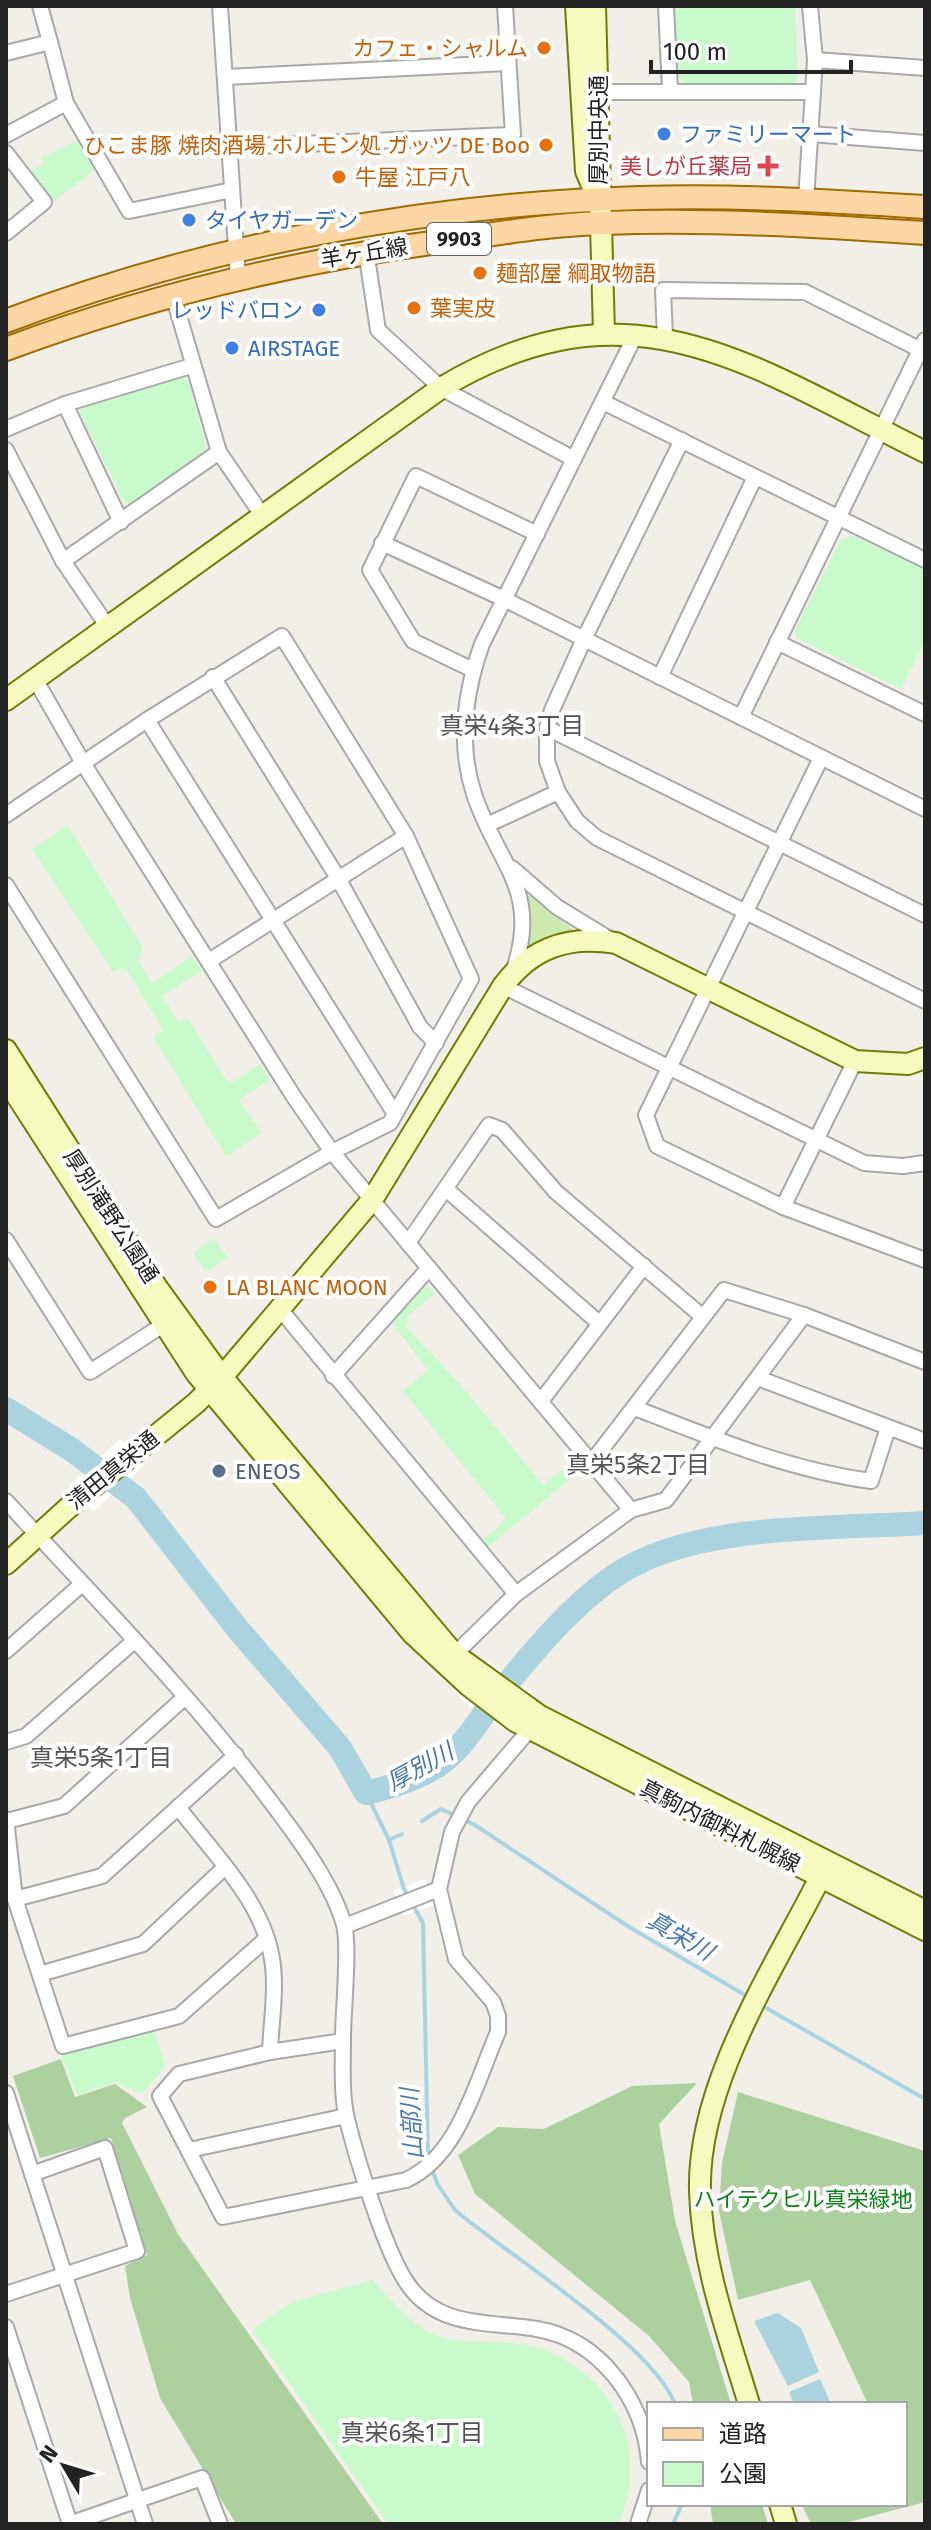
<svg xmlns="http://www.w3.org/2000/svg" width="931" height="2530" font-family="'Fira Sans','Noto Sans JP',sans-serif">
	<rect width="100%" height="100%" fill="#f2efe9"/>
	<!-- grass -->
	<path fill="#cdebb0" d="M526 895H530L575 931 529 946Z"/>
	<!-- forest -->
	<g fill="#add19e">
		<path d="M61 2059 75 2097 115 2084 147 2107 125 2118 122 2123 178 2234 383 2524H236L160 2398 130 2298 125 2266 147 2255 111 2138 40 2158 13 2076Z"/>
		<path d="M697 2083 659 2124 675 2221 731 2404H693L689 2382 649 2336 475 2194 458 2155 498 2127 544 2129 632 2086Z"/>
		<path d="M738 2092 925 2151V2502L841 2524H811L802 2505 905 2504V2404H868L810 2280 738 2300 719 2211 722 2163Z"/>
		<path d="M710 2504H762L768 2524H713Z"/>
	</g>
	<!-- park -->
	<g fill="#c8facc">
		<path d="M672 6H795L798 77 795 86 687 83 676 76Z"/>
		<path d="M77 141 94 170 54 201 31 170 43 164 41 158Z"/>
		<path d="M184 377 188 380 206 446 203 454 130 505 123 500 80 413 84 405Z"/>
		<path d="M853 536 925 569V641L901 689 796 638 795 630 841 539Z"/>
		<path d="M68 825 143 948 138 960 152 983 192 956 202 971 162 996 179 1023 188 1019 227 1081 234 1082 260 1064 270 1080 239 1100 262 1133 226 1156 153 1037 163 1030 125 967 113 972 32 849Z"/>
		<path d="M214 1238 227 1258 206 1272 193 1253Z"/>
		<path d="M428 1286 435 1294 408 1315 406 1327 465 1390 543 1485 572 1462 580 1471 488 1547 482 1540 503 1523 505 1517 403 1391 428 1370 392 1323 422 1287Z"/>
		<path d="M154 2028 165 2067 141 2094 115 2082 77 2095 61 2054Z"/>
		<path d="M373 2280C391 2301 413 2329 442 2337 473 2346 508 2338 539 2348 612 2372 653 2453 618 2524H388L252 2330 292 2302Z"/>
	</g>
	<!-- water -->
	<g fill="#aad3df">
		<path d="M778 2313 801 2328 819 2372 788 2386 754 2321Z"/>
		<path d="M820 2379 831 2404H794L789 2392Z"/>
	</g>
	<!-- pier -->
	<g fill="#fff">
		<path d="M120 1439 144 1465 93 1512 69 1486Z"/>
		<path d="M486 1660 534 1693 507 1732 459 1698Z"/>
		<path d="M425 1879 434 1905 403 1916 394 1891Z"/>
	</g>
	<g fill="none" stroke-linecap="round" stroke-linejoin="round">
		<!-- stream -->
		<g stroke="#aad3df" stroke-width="4">
			<path d="M366 1793 389 1840 404 1889 423 1923 428 2158"/>
			<path d="M422 1821 441 1809 475 1825 629 1927 750 1998"/>
			<path d="M389 1840 402 1834"/>
			<path d="M761 2005 925 2099"/>
			<path d="M431 2167 438 2185 455 2210C508 2255 653 2345 675 2404"/>
			<path d="M673 2524 682 2504"/>
		</g>
		<!-- river -->
		<path stroke="#aad3df" stroke-width="24" d="M6 1409 72 1450 136 1498 236 1627 340 1748 366 1793C395 1786 432 1775 453 1753 469 1738 481 1717 494 1700 530 1655 581 1592 633 1565 713 1523 835 1529 925 1523"/>
		<!-- street casing -->
		<g stroke="#a9a9a9" stroke-width="18">
			<g id="street">
				<path d="M40 6 50 42"/>
				<path d="M220 6 238 278"/>
				<path d="M666 6 670 90"/>
				<path d="M6 53 50 42 66 103 129 211 232 190"/>
				<path d="M815 60 925 68"/>
				<path d="M225 77 507 63"/>
				<path d="M599 92H813"/>
				<path d="M811 134 925 143"/>
				<path d="M6 135 66 103"/>
				<path d="M230 147 513 135 505 6"/>
				<path d="M6 153 44 202 6 233"/>
				<path d="M806 200 815 60 810 6"/>
				<path d="M366 251 378 330 441 388 574 459"/>
				<path d="M173 295 219 452 262 515"/>
				<path d="M665 337 663 290 805 292 925 352"/>
				<path d="M603 402 925 560"/>
				<path d="M65 404 121 522"/>
				<path d="M6 429 65 404 191 366"/>
				<path d="M682 440 584 639 552 710 547 728V761L558 792 577 821 597 838 925 1001"/>
				<path d="M6 450 63 561 108 627"/>
				<path d="M382 543 504 599 925 809"/>
				<path d="M63 561 219 452"/>
				<path d="M777 642 925 714"/>
				<path d="M473 670 413 641 370 570 416 476 537 534"/>
				<path d="M213 677 338 878 420 1027 436 1043"/>
				<path d="M660 677 755 477"/>
				<path d="M35 679 83 763 294 1097 332 1152 631 1510 516 1594 451 1658"/>
				<path d="M741 717 925 340"/>
				<path d="M147 720 395 1114"/>
				<path d="M547 728 925 915"/>
				<path d="M821 758 646 1115 657 1146 783 1207 925 1260"/>
				<path d="M6 815 147 720 282 636 406 836 471 979 390 1123 332 1152 216 1219 6 885"/>
				<path d="M487 825 558 792"/>
				<path d="M512 868 557 907 611 940"/>
				<path d="M209 961 406 836"/>
				<path d="M513 972C542 890 497 864 474 794 458 745 465 692 482 644L636 334"/>
				<path d="M503 986 864 1163 903 1166 925 1163"/>
				<path d="M446 1189 599 1323"/>
				<path d="M783 1207 855 1061"/>
				<path d="M6 1240 90 1372 163 1325"/>
				<path d="M408 1243 489 1125 502 1130 556 1192 703 1317"/>
				<path d="M280 1309 516 1594"/>
				<path d="M333 1376 429 1268"/>
				<path d="M758 1378 925 1441"/>
				<path d="M541 1401 644 1266"/>
				<path d="M635 1408C712 1438 789 1470 871 1481L888 1428"/>
				<path d="M591 1463 724 1290 804 1315 925 1362"/>
				<path d="M6 1501C96 1599 191 1695 271 1802 296 1835 333 1884 344 1925 350 1945 343 2012 343 2037 343 2063 341 2094 347 2119 356 2157 386 2253 407 2283 438 2329 489 2321 537 2329 601 2340 644 2401 649 2462"/>
				<path d="M631 1510 666 1500 804 1315"/>
				<path d="M6 1651 82 1584"/>
				<path d="M6 1742 26 1736 134 1641"/>
				<path d="M178 1807C212 1852 263 1901 272 1959 277 1988 271 2023 270 2052"/>
				<path d="M6 1819 15 1899 63 2046 179 2016 266 1939"/>
				<path d="M7 1821 64 1806 184 1698"/>
				<path d="M15 1899 102 1876 236 1755"/>
				<path d="M345 1926 439 1889"/>
				<path d="M40 1974 143 1944 224 1868"/>
				<path d="M343 2041 270 2052 179 2074 160 2096 223 2217 406 2180C459 2156 476 2082 498 2032V2016L493 2002 456 1959 439 1889 452 1832 468 1802 536 1722"/>
				<path d="M6 2093 145 2524"/>
				<path d="M189 2150 346 2116"/>
				<path d="M6 2294 137 2251 105 2148 32 2174"/>
				<path d="M6 2327 70 2524"/>
				<path d="M69 2524 202 2478 220 2524"/>
				<path d="M638 2524 649 2490"/>
			</g>
		</g>
		<!-- secondary casing -->
		<g stroke="#707d05" stroke-width="24">
			<g id="secondary">
				<path d="M576 6 586 171 597 197"/>
				<path d="M595 6 604 333"/>
				<path d="M6 700 441 388C631 274 751 366 925 452"/>
				<path d="M6 1050 156 1286 222 1377 454 1654 540 1716 925 1911"/>
				<path d="M6 1079 196 1373 413 1634 468 1685 515 1721 925 1930"/>
				<path d="M6 1564 78 1499 196 1403 222 1377 372 1200 503 986C532 947 569 935 616 943L855 1061 908 1064 925 1058"/>
				<path d="M749 2404C728 2334 702 2265 700 2191 697 2081 778 1963 826 1866"/>
				<path d="M780 2504 786 2524"/>
			</g>
		</g>
		<!-- primary casing -->
		<g stroke="#a06b00" stroke-width="26">
			<g id="primary">
				<path d="M6 321C207 245 426 204 640 198 735 195 830 201 925 207"/>
				<path d="M6 349C151 295 300 260 453 240 502 233 554 224 604 223 711 219 818 226 925 233"/>
			</g>
		</g>
		<!-- street -->
		<use href="#street" stroke="#fff" stroke-width="14"/>
		<!-- secondary -->
		<use href="#secondary" stroke="#f7fabf" stroke-width="20"/>
		<!-- primary -->
		<use href="#primary" stroke="#fcd6a4" stroke-width="22"/>
	</g>
	<!-- markers -->
	<g fill="#e8710a" stroke="#fff" stroke-width="3">
		<circle cx="544" cy="48" r="8"/>
		<circle cx="546" cy="145" r="8"/>
		<circle cx="339" cy="177" r="8"/>
		<circle cx="480" cy="273" r="8"/>
		<circle cx="414" cy="308" r="8"/>
		<circle cx="210" cy="1287" r="8"/>
	</g>
	<g fill="#3f7fe0" stroke="#fff" stroke-width="3">
		<circle cx="664" cy="134" r="8"/>
		<circle cx="189" cy="220" r="8"/>
		<circle cx="319" cy="310" r="8"/>
		<circle cx="232" cy="348" r="8"/>
	</g>
	<path fill="#e0444e" stroke="#fff" stroke-width="3" d="M764 154h8v8h8v8h-8v8h-8v-8h-8v-8h8z"/>
	<circle fill="#5c6f8a" stroke="#fff" stroke-width="3" cx="219" cy="1471" r="8"/>
	<g text-anchor="middle" dominant-baseline="central" stroke-width="8" stroke-linejoin="round" paint-order="stroke">
		<!-- shield labels -->
		<rect fill="#fff" stroke="#646464" stroke-width="2" x="427" y="223" width="64" height="32" rx="6"/>
		<g font-size="20" font-weight="bold" fill="#222">
			<text x="459" y="239">9903</text>
		</g>
		<!-- food labels -->
		<g font-size="22" fill="#c56008" stroke="#fff" text-anchor="start">
			<text x="528" y="48" text-anchor="end">カフェ・シャルム</text>
			<text x="530" y="145" text-anchor="end">ひこま豚 焼肉酒場 ホルモン処 ガッツ DE Boo</text>
			<text x="355" y="177">牛屋 江戸八</text>
			<text x="496" y="273">麺部屋 綱取物語</text>
			<text x="430" y="308">葉実皮</text>
			<text x="226" y="1287">LA BLANC MOON</text>
		</g>
		<!-- street labels -->
		<g font-size="22" fill="#222" stroke="#fff">
			<text transform="translate(598 130) rotate(-90)">厚別中央通</text>
			<text transform="translate(364 253) rotate(-9)">羊ヶ丘線</text>
			<text transform="translate(111 1216) rotate(57)">厚別滝野公園通</text>
			<text transform="translate(113 1470) rotate(-39)">清田真栄通</text>
			<text transform="translate(720 1826) rotate(27)">真駒内御料札幌線</text>
		</g>
		<!-- shop labels -->
		<g font-size="22" fill="#366cbe" stroke="#fff" text-anchor="start">
			<text x="680" y="134">ファミリーマート</text>
			<text x="205" y="220">タイヤガーデン</text>
			<text x="303" y="310" text-anchor="end">レッドバロン</text>
			<text x="248" y="348">AIRSTAGE</text>
		</g>
		<!-- health labels -->
		<g font-size="22" fill="#be3a42" stroke="#fff" text-anchor="end">
			<text x="752" y="166">美しが丘薬局</text>
		</g>
		<!-- service labels -->
		<g font-size="22" fill="#4e5e75" stroke="#fff" text-anchor="start">
			<text x="235" y="1471">ENEOS</text>
		</g>
		<!-- park labels -->
		<g font-size="22" fill="#0c8416" stroke="#fff">
			<text x="803" y="2199">ハイテクヒル真栄緑地</text>
		</g>
		<!-- neighbourhood labels -->
		<g font-size="24" fill="#555" stroke="#fff">
			<text x="512" y="726">真栄4条3丁目</text>
			<text x="638" y="1465">真栄5条2丁目</text>
			<text x="101" y="1758">真栄5条1丁目</text>
			<text x="412" y="2433">真栄6条1丁目</text>
		</g>
		<!-- water labels -->
		<g font-size="24" font-style="italic" fill="#4a7aab" stroke="#fff">
			<text transform="translate(420 1767) rotate(-29)">厚別川</text>
			<text transform="translate(680 1936) rotate(30)">真栄川</text>
			<text transform="translate(412 2124) rotate(-94)">山部川</text>
		</g>
	</g>
	<!-- border -->
	<rect width="931" height="2530" fill="none" stroke="#222222" stroke-width="16"/>
	<!-- legend -->
	<rect x="647" y="2402" width="260" height="104" fill="#ffffff" stroke="#a7a7a7" stroke-width="2"/>
	<rect x="663" y="2428" width="40" height="12" fill="#fcd6a4" stroke="#a7a7a7" stroke-width="2"/>
	<text x="719" y="2442" font-size="24" fill="#222222">道路</text>
	<rect x="663" y="2462" width="40" height="24" fill="#c8facc" stroke="#a7a7a7" stroke-width="2"/>
	<text x="719" y="2482" font-size="24" fill="#222222">公園</text>
	<!-- north arrow -->
	<g transform="translate(64 2466) rotate(308)" stroke="#ffffff" stroke-width="6" paint-order="stroke">
	<path d="M0-6L14 30L0 20L-14 30Z" fill="#222222"/>
	<text y="-12" font-size="22" font-weight="bold" text-anchor="middle" fill="#222222">N</text>
	</g>
	<!-- scale -->
	<path d="M651 60v12h200v-12" fill="none" stroke="#222222" stroke-width="4"/>
	<text x="663" y="60" font-size="24" fill="#222222" stroke="#ffffff" stroke-width="6" paint-order="stroke">100 m</text>
</svg>
